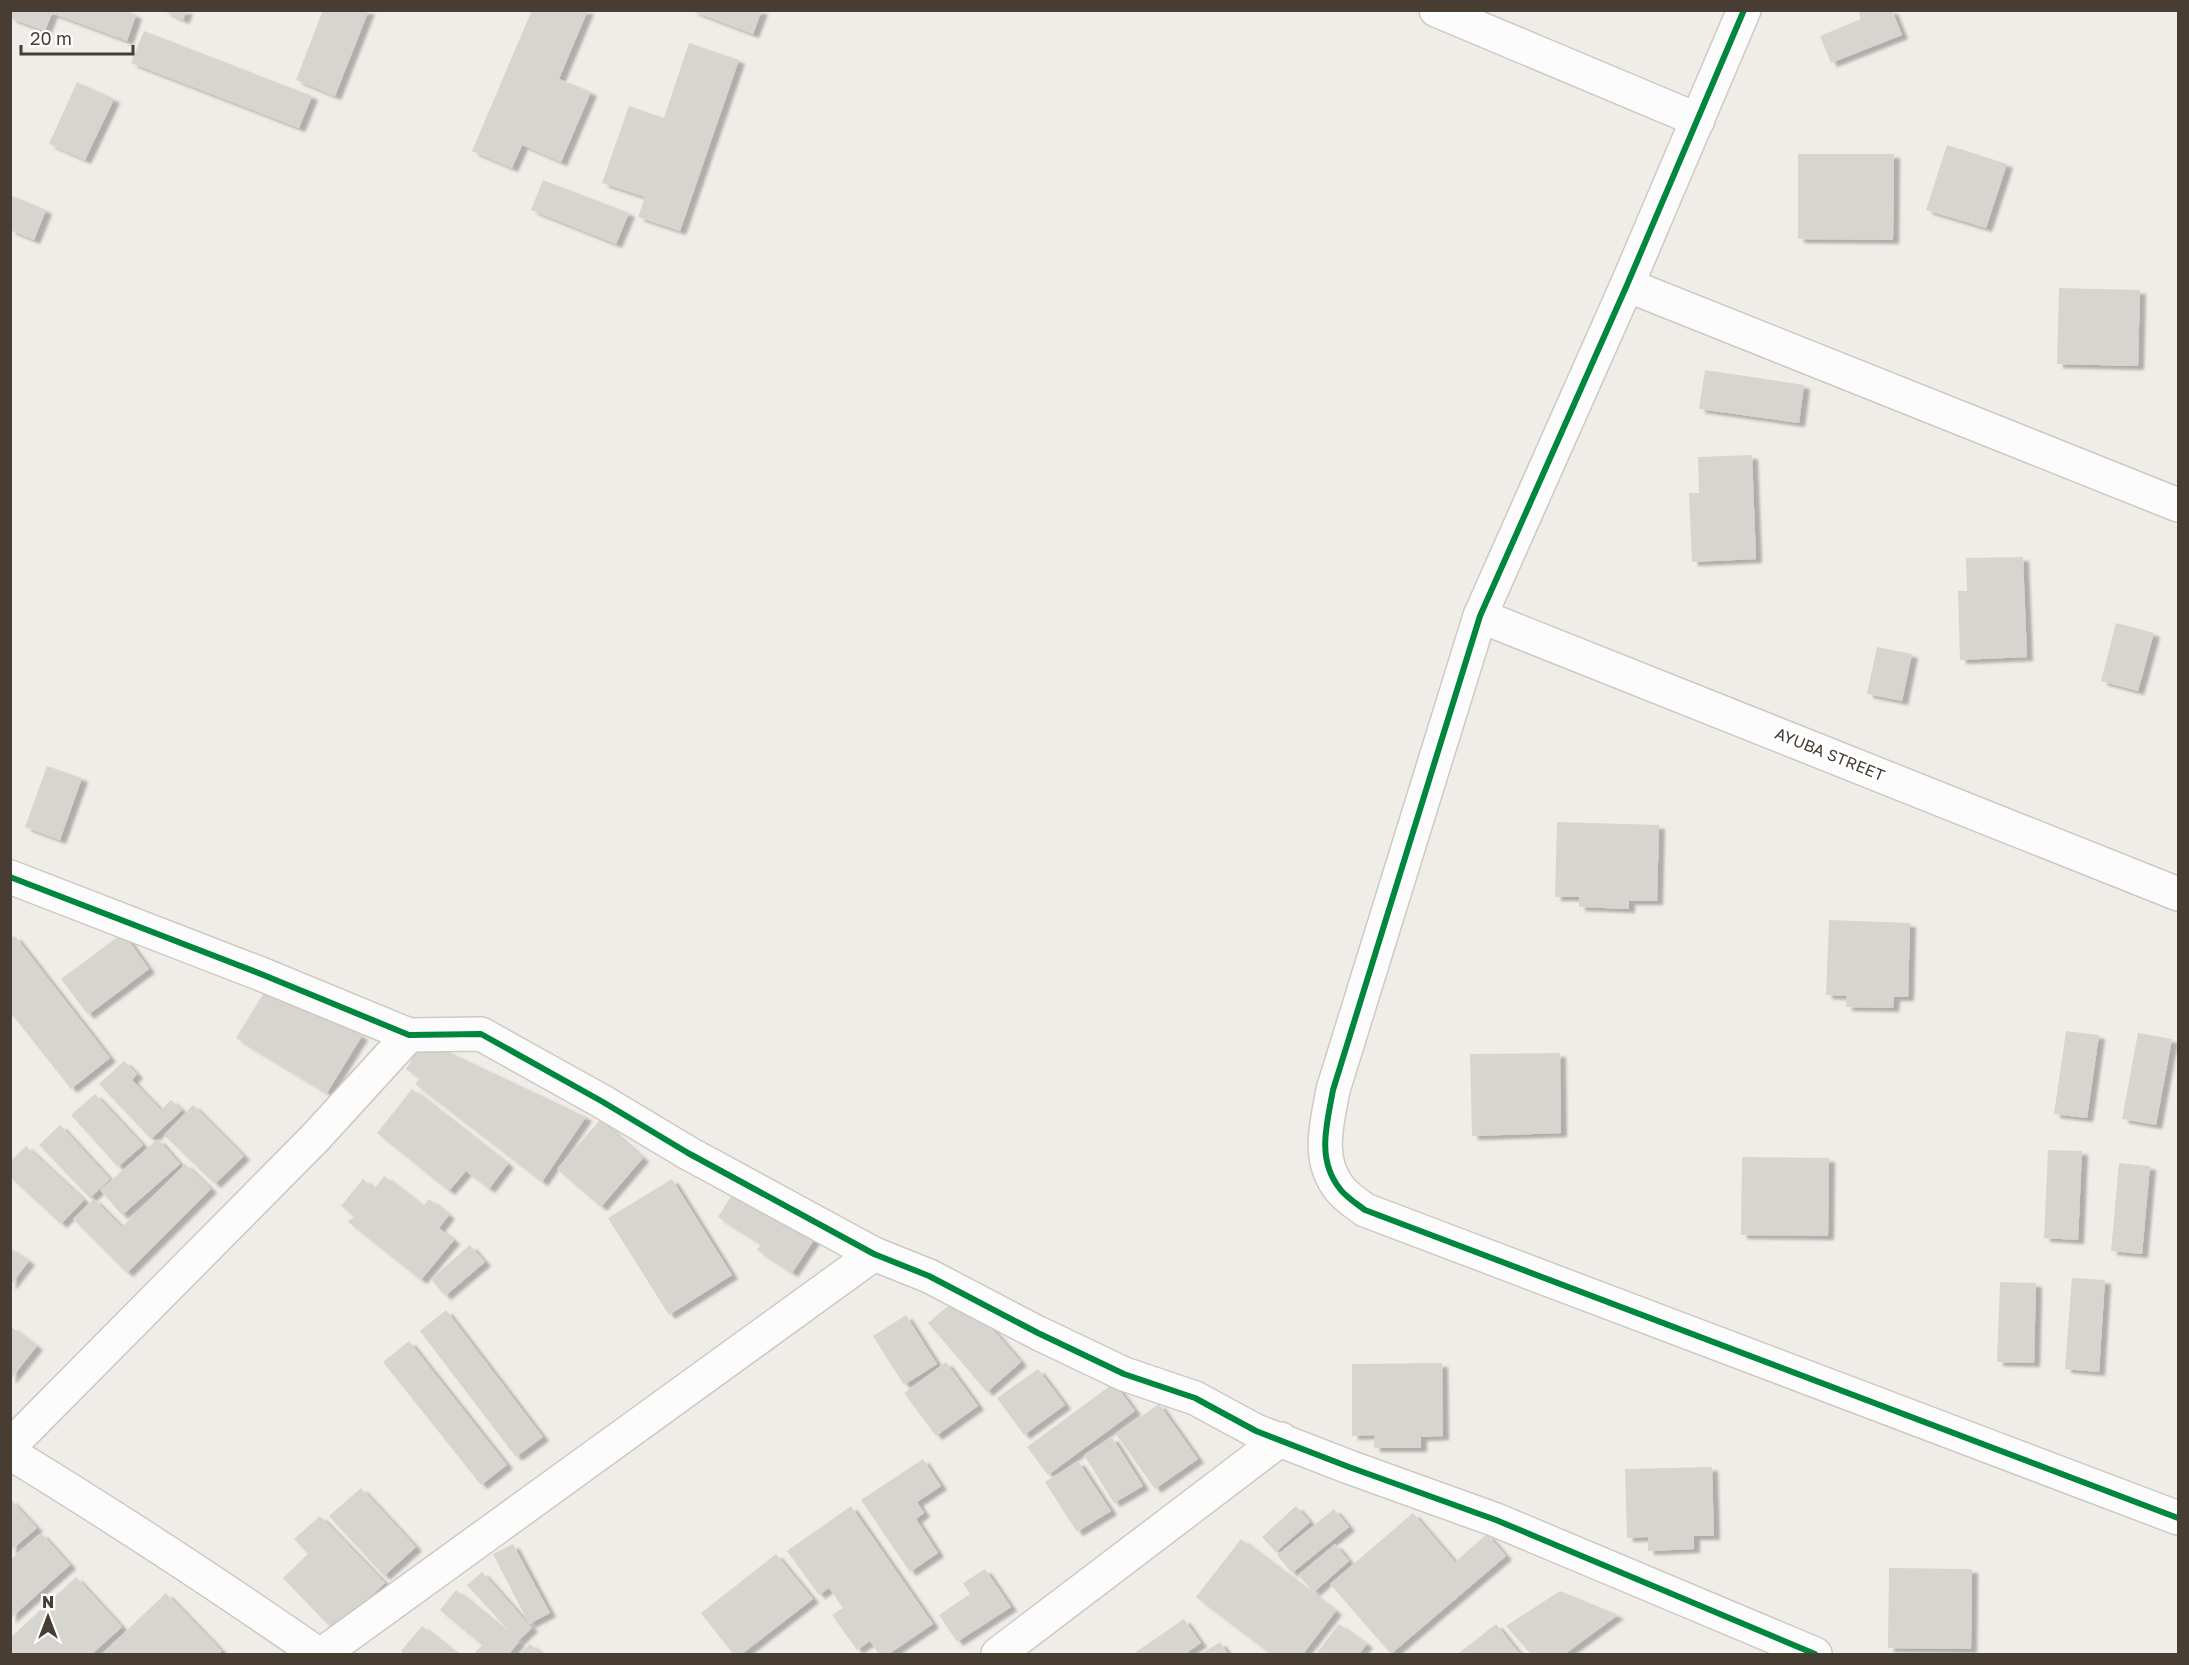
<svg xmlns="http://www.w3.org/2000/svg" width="2189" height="1665" font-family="'Golos Text',sans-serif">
	<defs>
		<filter id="shadow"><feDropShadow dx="6" dy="4" stdDeviation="1.5" flood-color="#0004"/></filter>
	</defs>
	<rect width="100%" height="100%" fill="#f0ede8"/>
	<!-- building -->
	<g fill="#d8d4cf" filter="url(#shadow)">
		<path d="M10 10H125L136 15 127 41 52 13 45 31 10 18Z"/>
		<path d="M162 10H187L183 20Z"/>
		<path d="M323 10H369L335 96 296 80Z"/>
		<path d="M532 10H588L559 79 591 92 561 162 522 145 512 168 472 151Z"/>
		<path d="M690 10H762L753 34Z"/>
		<path d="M1858 10H1892L1902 35 1831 63 1820 36 1861 19Z"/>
		<path d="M144 31 312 96 299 128 131 63Z"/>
		<path d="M689 43 739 60 680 231 638 217 645 197 602 183 629 106 664 118Z"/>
		<path d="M77 82 114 99 85 160 49 144Z"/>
		<path d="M1947 145 2007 164 1986 228 1926 210Z"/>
		<path d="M1798 154H1894L1893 240 1798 239Z"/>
		<path d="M543 180 629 213 616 244 531 210Z"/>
		<path d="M10 195 46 210 34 240 10 230Z"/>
		<path d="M2059 288 2140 290 2138 366 2057 364Z"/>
		<path d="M1705 370 1804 385 1799 423 1699 409Z"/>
		<path d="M1752 455 1756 559 1692 562 1689 493H1699L1698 457Z"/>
		<path d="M2023 557 2027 657 1960 660 1958 591H1967L1966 558Z"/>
		<path d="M2116 623 2154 633 2138 691 2101 681Z"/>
		<path d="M1877 647 1912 654 1902 701 1867 694Z"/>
		<path d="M47 766 82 778 60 840 25 827Z"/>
		<path d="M1557 822 1659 825 1657 901H1629V909L1579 907V897H1555Z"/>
		<path d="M1829 920 1910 923 1908 997H1894L1893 1008 1846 1007 1847 996 1826 995Z"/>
		<path d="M123 933 149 969 88 1015 61 979Z"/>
		<path d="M15 936 110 1058 71 1089 10 1012V939Z"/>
		<path d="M271 981 362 1036 327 1093 236 1038Z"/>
		<path d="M2066 1031 2099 1035 2087 1118 2054 1114Z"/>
		<path d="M2138 1033 2172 1039 2156 1125 2122 1119Z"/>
		<path d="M423 1040 586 1117 542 1182 415 1084 420 1079 406 1069Z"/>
		<path d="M1560 1053 1561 1133 1472 1136 1470 1054Z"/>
		<path d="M124 1061 137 1074 132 1080 161 1110 171 1100 182 1110 151 1139 99 1084Z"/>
		<path d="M412 1089 508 1164 489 1189 466 1171 449 1191 377 1133Z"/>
		<path d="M95 1094 143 1145 118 1167 71 1115Z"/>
		<path d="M193 1105 244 1156 215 1184 164 1135Z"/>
		<path d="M600 1120 643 1158 601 1207 557 1169Z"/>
		<path d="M60 1125 110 1179 90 1198 39 1145Z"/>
		<path d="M158 1139 180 1164 122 1215 100 1190Z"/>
		<path d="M26 1146 84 1200 61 1224 10 1177V1162Z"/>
		<path d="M2048 1150 2082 1151 2078 1240 2044 1238Z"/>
		<path d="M1742 1157 1829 1158 1828 1236 1741 1235Z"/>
		<path d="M2119 1163 2150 1166 2142 1254 2111 1251Z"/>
		<path d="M185 1164 211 1189 127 1273 73 1219 94 1199 122 1227Z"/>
		<path d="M384 1176 423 1206 429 1199 449 1215 439 1228 454 1240 421 1280 348 1222 354 1216 341 1206 363 1179 374 1189Z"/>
		<path d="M672 1179 732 1275 669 1315 608 1218Z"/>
		<path d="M738 1186 816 1237 792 1273 757 1250 761 1244 718 1217Z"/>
		<path d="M470 1245 485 1262 445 1296 431 1279Z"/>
		<path d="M10 1248 29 1261 10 1286Z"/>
		<path d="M2072 1278 2105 1280 2099 1372 2065 1369Z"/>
		<path d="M2000 1282 2036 1283 2034 1363 1997 1362Z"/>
		<path d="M962 1294 1021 1362 987 1392 928 1323Z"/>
		<path d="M446 1310 543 1437 516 1457 420 1331Z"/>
		<path d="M906 1315 937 1364 904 1385 873 1336Z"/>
		<path d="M10 1326 37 1346 10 1380Z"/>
		<path d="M409 1341 507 1465 481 1485 383 1362Z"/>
		<path d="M946 1362 978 1406 936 1436 904 1393Z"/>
		<path d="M1442 1363 1443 1436 1421 1437V1448H1374V1435L1352 1436V1364Z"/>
		<path d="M1038 1369 1065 1405 1024 1435 997 1398Z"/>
		<path d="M1114 1383 1135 1411 1048 1475 1027 1447Z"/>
		<path d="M1159 1404 1198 1459 1155 1489 1116 1434Z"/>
		<path d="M1112 1437 1143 1486 1114 1503 1084 1455Z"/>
		<path d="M923 1459 941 1486 917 1502 924 1513 916 1519 938 1553 910 1572 861 1500Z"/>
		<path d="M1078 1461 1111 1511 1077 1532 1045 1482Z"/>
		<path d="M1712 1467 1714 1536H1694V1549L1648 1551V1537L1627 1538 1625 1469Z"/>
		<path d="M361 1488 416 1547 384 1576 329 1516Z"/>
		<path d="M10 1499 37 1528 10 1551Z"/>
		<path d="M851 1506 933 1624 889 1654H879L870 1641 857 1650 832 1615 843 1608 829 1588 819 1595 787 1551Z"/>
		<path d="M1296 1506 1310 1522 1276 1552 1262 1537Z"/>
		<path d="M1334 1509 1349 1527 1292 1573 1277 1555Z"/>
		<path d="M1413 1513 1455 1562 1487 1534 1506 1556 1391 1654 1330 1584Z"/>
		<path d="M320 1516 385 1583 334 1631 283 1578 308 1554 294 1539Z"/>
		<path d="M41 1533 70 1565 10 1619V1560Z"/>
		<path d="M1241 1539 1336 1611 1303 1654H1271L1196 1597Z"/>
		<path d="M513 1544 550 1613 529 1624 493 1554Z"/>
		<path d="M1335 1544 1349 1561 1314 1592 1298 1575Z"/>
		<path d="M776 1554 813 1599 742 1654H733L701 1613Z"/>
		<path d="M1889 1568 1972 1569 1971 1649 1888 1648Z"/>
		<path d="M985 1569 1011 1607 957 1642 939 1615 970 1594 963 1583Z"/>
		<path d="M482 1572 532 1628 518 1641 467 1585Z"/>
		<path d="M76 1577 122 1627 92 1654H10V1638Z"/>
		<path d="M456 1590 519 1642 509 1654H474L482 1645 440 1610Z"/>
		<path d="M1560 1591 1618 1615 1565 1654H1531L1506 1626Z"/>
		<path d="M166 1593 222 1651 219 1654H102Z"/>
		<path d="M1184 1619 1201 1643 1185 1654H1133Z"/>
		<path d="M1339 1624 1367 1644 1359 1654H1316Z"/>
		<path d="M1496 1624 1520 1654H1460L1459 1653Z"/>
		<path d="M422 1626 457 1654H404L401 1651Z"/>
		<path d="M1220 1642 1228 1654H1201Z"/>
		<path d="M530 1644 542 1654H520Z"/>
	</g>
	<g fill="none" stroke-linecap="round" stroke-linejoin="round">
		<!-- minor casing -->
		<g stroke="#cdc9c4" stroke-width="36">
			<g id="minor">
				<path d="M1436 10 1698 120"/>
				<path d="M1744 10 1627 285 1480 616 1333 1090C1327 1124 1316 1159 1340 1189 1346 1197 1357 1204 1365 1210L2178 1518"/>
				<path d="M1627 285 2178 505"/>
				<path d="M1480 616 2178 894"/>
				<path d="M10 877 261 974 409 1035 481 1034 603 1102 688 1153 874 1254 929 1276 1038 1333 1124 1374 1195 1398 1256 1431 1349 1467 1496 1520 1815 1654"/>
				<path d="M10 1446 315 1138 409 1035"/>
				<path d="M10 1453C115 1517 217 1584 318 1654"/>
				<path d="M322 1654 874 1254"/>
				<path d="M998 1654 1281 1439"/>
			</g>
		</g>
		<!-- minor -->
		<use href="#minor" stroke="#fdfcfc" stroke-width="33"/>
		<!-- cycleway casing -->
		<g stroke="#fff" stroke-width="10">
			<g id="cycleway">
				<path d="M1744 10 1627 285 1480 616 1333 1090C1327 1124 1316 1159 1340 1189 1346 1197 1357 1204 1365 1210L2178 1518"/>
				<path d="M10 877 261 974 409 1035 481 1034 603 1102 688 1153 874 1254 929 1276 1038 1333 1124 1374 1195 1398 1256 1431 1349 1467 1496 1520 1815 1654"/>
			</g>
		</g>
		<!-- cycleway -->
		<use href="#cycleway" stroke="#00873e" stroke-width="6"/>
	</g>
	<g text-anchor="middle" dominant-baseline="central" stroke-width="6" stroke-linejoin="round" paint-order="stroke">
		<!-- street labels -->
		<g font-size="16" fill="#473d33" stroke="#fff">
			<text transform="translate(1830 754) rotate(22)">AYUBA STREET</text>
		</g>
	</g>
	<!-- border -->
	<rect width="2189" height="1665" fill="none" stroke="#473d33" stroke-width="24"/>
	<!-- north arrow -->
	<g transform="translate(48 1617)" stroke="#ffffff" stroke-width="4.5" paint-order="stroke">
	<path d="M0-4.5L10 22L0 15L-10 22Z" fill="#473d33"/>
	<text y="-9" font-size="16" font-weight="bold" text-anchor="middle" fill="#473d33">N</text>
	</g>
	<!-- scale -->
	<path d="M21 45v9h112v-9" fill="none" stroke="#473d33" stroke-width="3"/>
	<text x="30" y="45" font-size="18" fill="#473d33" stroke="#ffffff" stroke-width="4.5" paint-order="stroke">20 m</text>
</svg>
